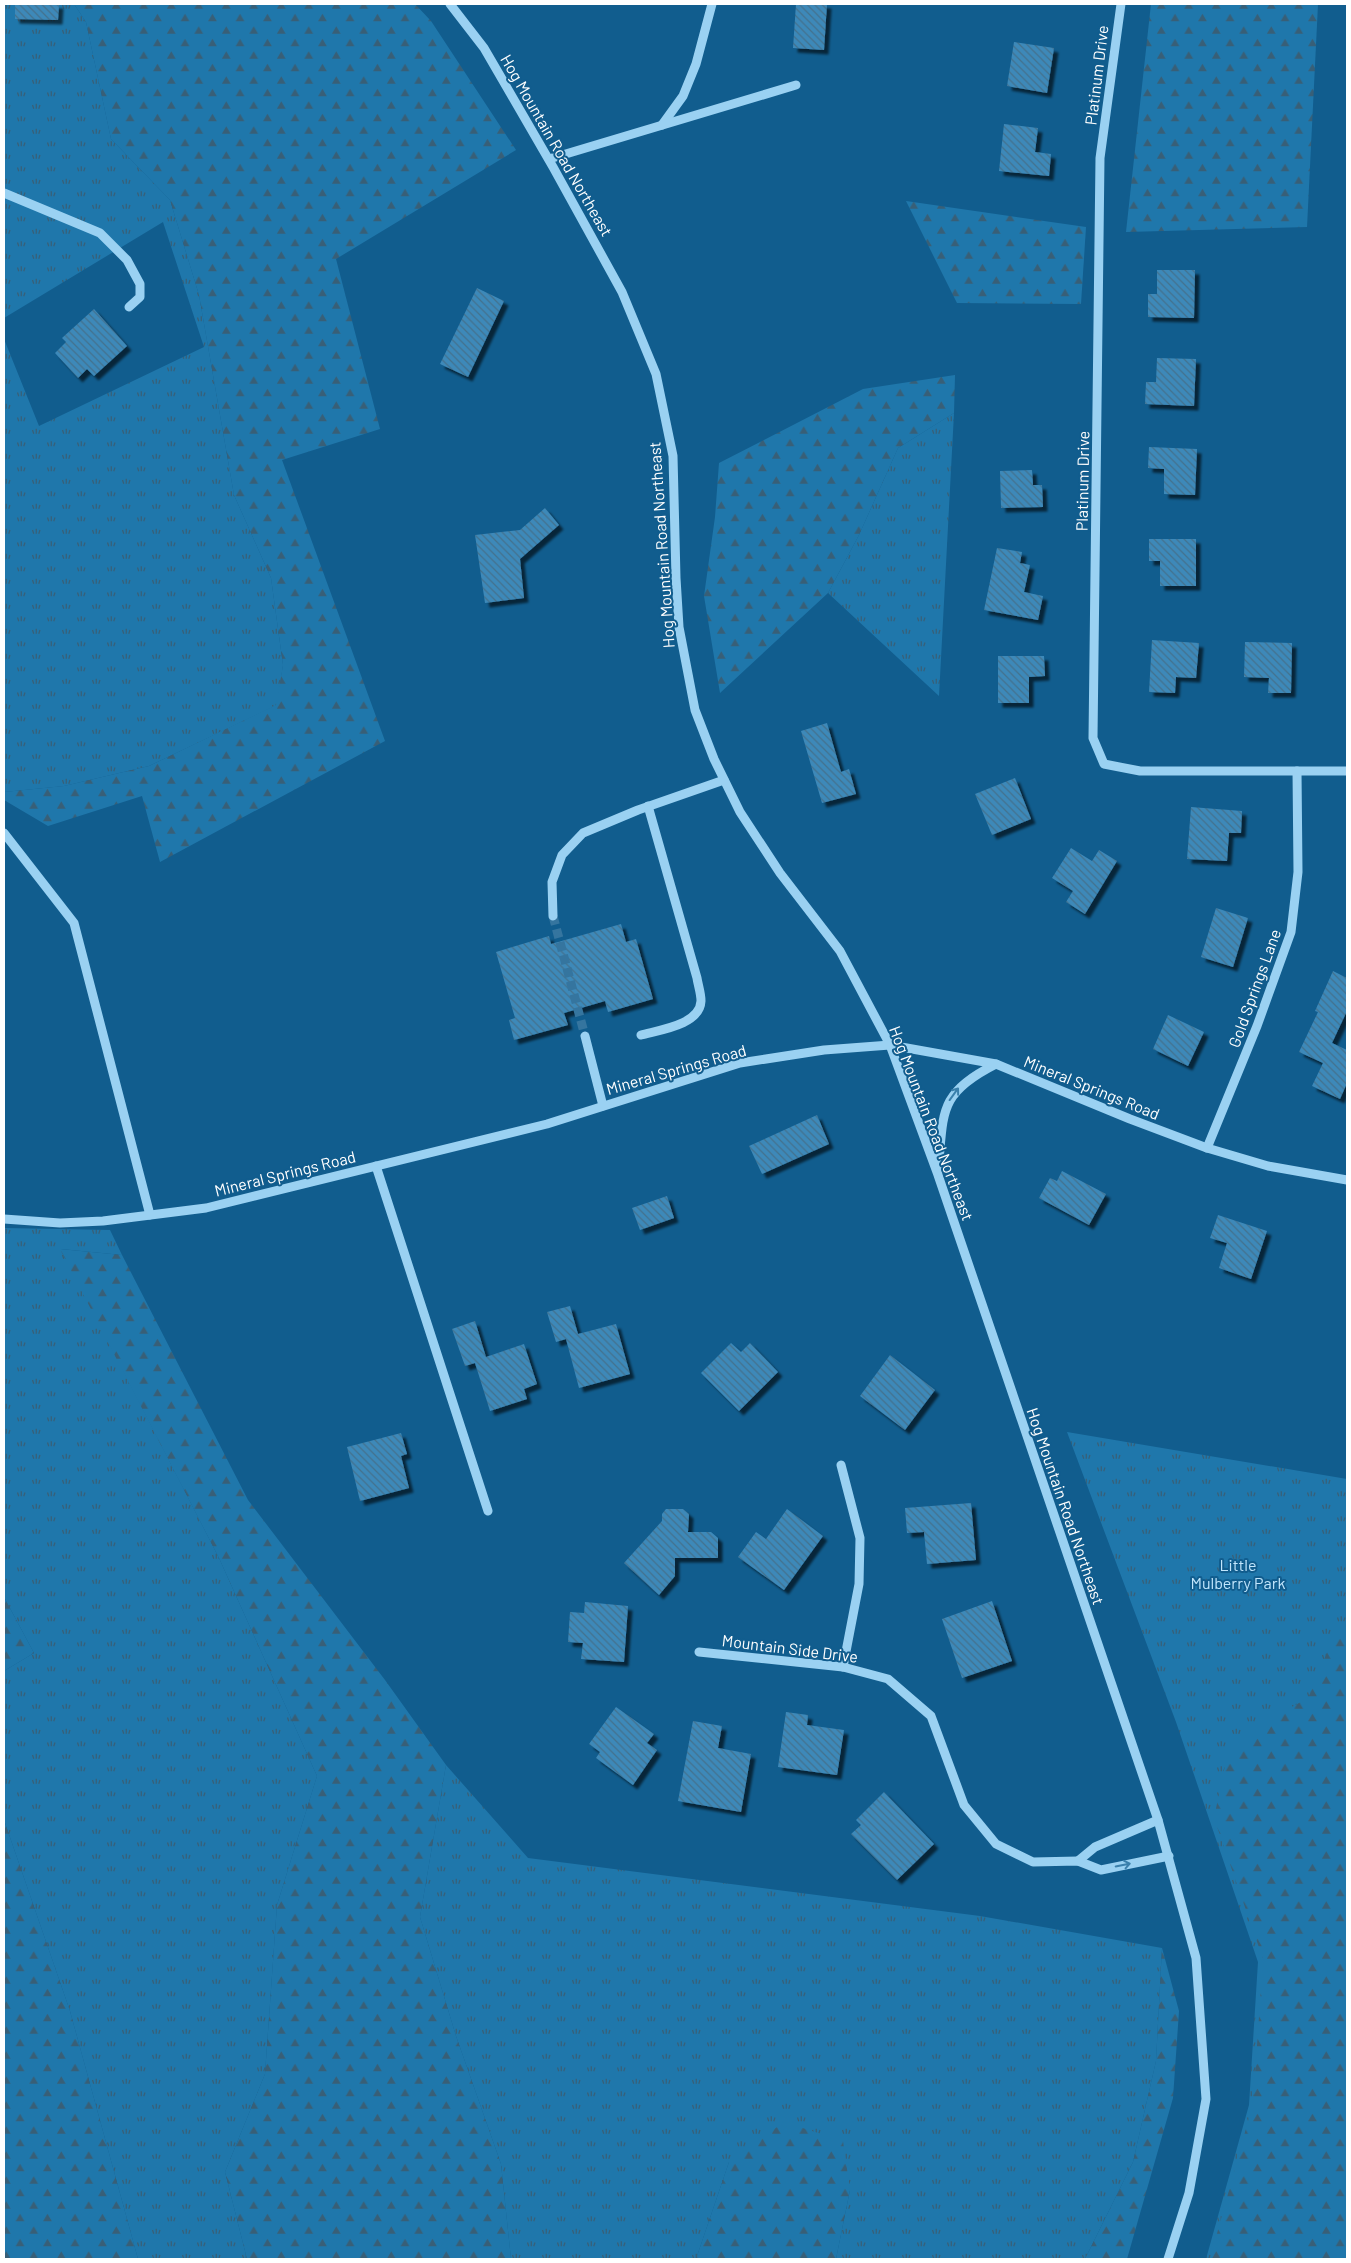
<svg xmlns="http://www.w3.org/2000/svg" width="1351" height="2263" font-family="Barlow,sans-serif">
	<defs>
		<pattern id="grass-tufts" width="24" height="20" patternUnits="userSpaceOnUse" patternTransform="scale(1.25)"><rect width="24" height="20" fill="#1f77ab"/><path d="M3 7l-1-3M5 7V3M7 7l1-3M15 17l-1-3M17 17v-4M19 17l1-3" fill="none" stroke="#385f77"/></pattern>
		<pattern id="forest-firs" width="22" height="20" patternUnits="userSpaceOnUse" patternTransform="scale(1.25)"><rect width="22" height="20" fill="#1f77ab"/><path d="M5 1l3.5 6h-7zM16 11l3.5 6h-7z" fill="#385f77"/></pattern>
		<pattern id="building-back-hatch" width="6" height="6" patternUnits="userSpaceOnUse" patternTransform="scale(1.25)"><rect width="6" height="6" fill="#3e89b9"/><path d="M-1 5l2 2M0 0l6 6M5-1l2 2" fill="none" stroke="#44718d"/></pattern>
		<filter id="shadow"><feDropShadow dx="4.5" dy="4.5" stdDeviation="1" flood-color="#0009"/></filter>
	</defs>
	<rect width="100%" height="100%" fill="#115d8e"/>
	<!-- grass -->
	<g fill="url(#grass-tufts)">
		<path d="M4 4H74L86 22 111 139 170 200 199 295 234 495 271 578 283 665 277 705 149 766 64 786 4 792V339L39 426 204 347 163 222 4 318Z"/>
		<path d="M954 413 939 696 828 593 859 535 898 448Z"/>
		<path d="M4 1228 110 1230 122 1255 61 1249 219 1558 317 1776 277 1905 265 2074 225 2172 247 2259H138L70 2011 4 1820V1671L34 1653 4 1597Z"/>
		<path d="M1067 1432 1347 1479V2259H1206L1249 2105 1258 1962 1176 1722Z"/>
		<path d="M446 1765 528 1858 980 1916 1162 1948 1156 2061 1133 2162 1085 2259H836L850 2190 729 2162 696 2259H511L501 2164 456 2036 420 1917Z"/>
	</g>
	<!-- forest -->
	<g fill="url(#forest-firs)">
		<path d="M74 4H415L431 21 516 150 336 259 380 429 282 460 385 741 160 862 142 796 48 826 4 800V792L64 786 149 766 276 705 283 665 271 578 234 495 199 295 170 200 111 139 86 22Z"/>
		<path d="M1151 4H1318L1307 227 1126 232Z"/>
		<path d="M906 201 1086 227 1081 304 957 303Z"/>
		<path d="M955 375 954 413 898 448 859 535 828 593 720 693 704 596 715 517 719 463 863 389Z"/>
		<path d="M60 1249 122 1255 248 1500 385 1680 446 1765 420 1917 456 2036 501 2164 511 2259H247L225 2172 265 2074 277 1905 317 1776 219 1558Z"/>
		<path d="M4 1597 34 1653 4 1671Z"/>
		<path d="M1347 1619V2259H1210L1253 2103 1263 1959 1214 1818 1227 1756 1263 1723 1308 1698 1331 1643Z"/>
		<path d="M4 1820 70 2011 138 2259H4Z"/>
		<path d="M1162 1948 1179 2011 1173 2098 1127 2259H1085L1133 2162 1156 2061Z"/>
		<path d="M784 2122 843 2141 850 2190 836 2259H696L729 2162Z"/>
	</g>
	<!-- building -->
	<g fill="url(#building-back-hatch)" filter="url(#shadow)">
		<path d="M15 4H59L58 20 15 19Z"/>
		<path d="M796 4H827L824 50 793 48Z"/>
		<path d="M1014 42 1054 48 1047 93 1007 86Z"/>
		<path d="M1004 124 1038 128 1035 152 1051 154 1049 176 999 171Z"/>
		<path d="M1157 270H1195L1194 318 1148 317V294H1157Z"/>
		<path d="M477 288 504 301 468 377 440 364Z"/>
		<path d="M94 309 127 346 94 376 87 369 78 378 55 353 66 342 62 338Z"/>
		<path d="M1157 358 1196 359 1194 406 1145 404 1146 382H1156Z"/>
		<path d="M1149 447 1197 449 1195 495 1164 494V469L1148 468Z"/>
		<path d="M1032 470 1033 485H1042L1043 507 1001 508 1000 471Z"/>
		<path d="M545 508 559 525 520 559 524 598 485 603 475 535 520 530Z"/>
		<path d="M1149 539H1196V586H1160V561H1149Z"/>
		<path d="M997 548 1022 552 1020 563 1030 565 1024 592 1043 596 1038 620 984 610Z"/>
		<path d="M1152 640 1199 643 1196 678 1176 677 1175 693 1149 692Z"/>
		<path d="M1245 642 1292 643 1291 693H1268L1269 678 1244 677Z"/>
		<path d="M998 656H1044L1045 676 1029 677V703H998Z"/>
		<path d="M827 723 841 772 849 769 856 794 822 803 801 731Z"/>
		<path d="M1015 778 1031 819 992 835 975 794Z"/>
		<path d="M1191 807 1242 811 1241 833H1229L1227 861 1187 859Z"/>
		<path d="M1071 848 1092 861 1099 850 1117 861 1085 914 1066 902 1073 891 1052 878Z"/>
		<path d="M1216 908 1248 918 1233 967 1201 957Z"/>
		<path d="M621 924 626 942 636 939 653 999 608 1012 605 1001 564 1013 568 1025 514 1040 509 1020 515 1018 496 952 549 936 551 944Z"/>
		<path d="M1333 971 1347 978V1011L1332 1043 1347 1050V1083L1340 1099 1312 1086 1323 1063 1299 1052 1318 1012 1315 1011Z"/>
		<path d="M1168 1015 1204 1032 1188 1066 1153 1049Z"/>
		<path d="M817 1115 829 1144 762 1174 749 1146Z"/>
		<path d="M1062 1171 1106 1194 1089 1225 1039 1198 1050 1178 1057 1181Z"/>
		<path d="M667 1196 674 1218 640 1230 632 1208Z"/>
		<path d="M1218 1215 1267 1231 1251 1279 1219 1268 1227 1243 1210 1238Z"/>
		<path d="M570 1306 578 1334 616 1324 630 1374 579 1388 566 1339 556 1342 547 1312Z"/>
		<path d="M475 1321 486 1357 524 1344 537 1384 524 1389 527 1399 490 1411 475 1363 465 1366 452 1329Z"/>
		<path d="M731 1343 741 1352 750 1343 778 1372 739 1411 701 1373Z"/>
		<path d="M890 1355 935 1390 905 1430 860 1396Z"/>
		<path d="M401 1433 407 1454 401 1456 409 1488 360 1501 347 1447Z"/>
		<path d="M971 1503 976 1560 927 1564 924 1532 907 1533 905 1508Z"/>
		<path d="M666 1509H683L689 1514 688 1532H711L718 1538V1558H675V1576L659 1595 624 1563 662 1521V1514Z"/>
		<path d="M787 1509 823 1536 784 1590 738 1557 756 1532 766 1539Z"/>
		<path d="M992 1601 1012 1661 962 1678 942 1619Z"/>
		<path d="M585 1602 628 1606 624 1662 581 1659 583 1643 568 1642 570 1612 584 1613Z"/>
		<path d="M616 1707 654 1734 647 1743 657 1750 633 1785 596 1758 600 1752 589 1744Z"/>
		<path d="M786 1712 808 1715 807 1725 844 1730 837 1775 778 1767Z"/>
		<path d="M693 1721 722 1726 718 1748 751 1754 741 1812 678 1801Z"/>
		<path d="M884 1792 934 1844 897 1880 851 1834 861 1825 856 1820Z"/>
	</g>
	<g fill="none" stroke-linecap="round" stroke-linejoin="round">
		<!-- minor-tunnel -->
		<path stroke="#35759f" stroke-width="9" stroke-dasharray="9 4.5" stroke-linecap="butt" d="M553 916 585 1036"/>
		<!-- minor -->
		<g stroke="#9ad1f2" stroke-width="9">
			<path d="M450 4 484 48 553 167 622 292 656 374 673 456 676 578 679 627 695 710 714 759 740 812 780 873 840 951 890 1045 938 1175 1158 1820 1196 1958 1206 2099 1189 2193 1168 2259"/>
			<path d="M1121 4 1100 158 1093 738 1104 764 1140 771H1347"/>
			<path d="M662 125 683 96 696 64 712 4"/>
			<path d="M549 159 796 85"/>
			<path d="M4 193 100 233 127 260 140 284V297L129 307"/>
			<path d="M4 833 74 923 150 1215"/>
			<path d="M553 916 552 882 562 855 583 833 638 810 724 780"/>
			<path d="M641 1035C659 1030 700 1025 701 1001 701 993 698 985 697 978L648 806"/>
			<path d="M585 1036 603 1106"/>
			<path d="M1207 1148 1257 1026 1291 932 1298 872 1297 771"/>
			<path d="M376 1166 488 1511"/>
			<path d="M938 1172C944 1112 937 1094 996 1064"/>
			<path d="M4 1219 60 1223 103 1221 206 1208 547 1124 740 1063 824 1050 890 1045 996 1064 1130 1119 1207 1148 1268 1166 1347 1180"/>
			<path d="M841 1465 860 1538 859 1584 843 1667"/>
			<path d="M699 1652 843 1667 888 1679 931 1716 964 1805 996 1844 1033 1862 1078 1861 1101 1870 1169 1856"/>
			<path d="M1078 1861 1095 1847 1158 1820"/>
		</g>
	</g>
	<!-- one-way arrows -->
	<defs><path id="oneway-shaft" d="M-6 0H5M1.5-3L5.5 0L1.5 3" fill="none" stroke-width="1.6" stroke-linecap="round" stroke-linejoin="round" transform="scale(1.25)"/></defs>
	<g stroke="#3a80ac">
		<use href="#oneway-shaft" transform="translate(954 1094) rotate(-54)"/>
		<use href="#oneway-shaft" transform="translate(1123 1865) rotate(-11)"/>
	</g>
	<g text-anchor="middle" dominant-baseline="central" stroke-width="4" stroke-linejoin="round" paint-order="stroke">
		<!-- street labels -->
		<g font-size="16" fill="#fff" stroke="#115d8e">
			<text transform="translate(1096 75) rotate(-83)">Platinum Drive</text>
			<text transform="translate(557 145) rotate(60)">Hog Mountain Road Northeast</text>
			<text transform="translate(1082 481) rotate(-89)">Platinum Drive</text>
			<text transform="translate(661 545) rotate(-94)">Hog Mountain Road Northeast</text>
			<text transform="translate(1254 988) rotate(-70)">Gold Springs Lane</text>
			<text transform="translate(676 1069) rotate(-16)">Mineral Springs Road</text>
			<text transform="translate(1092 1087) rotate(22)">Mineral Springs Road</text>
			<text transform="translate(932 1123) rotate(69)">Hog Mountain Road Northeast</text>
			<text transform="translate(285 1173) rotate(-14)">Mineral Springs Road</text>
			<text transform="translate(1066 1506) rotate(71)">Hog Mountain Road Northeast</text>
			<text transform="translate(790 1648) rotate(7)">Mountain Side Drive</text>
		</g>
		<!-- park labels -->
		<g font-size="16" fill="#c1e6fd" stroke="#115d8e">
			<text x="1238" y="1564">Little<tspan x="1238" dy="18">Mulberry Park</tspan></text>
		</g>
	</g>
	<!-- border -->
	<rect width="1351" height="2263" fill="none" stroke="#ffffff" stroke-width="10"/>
</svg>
